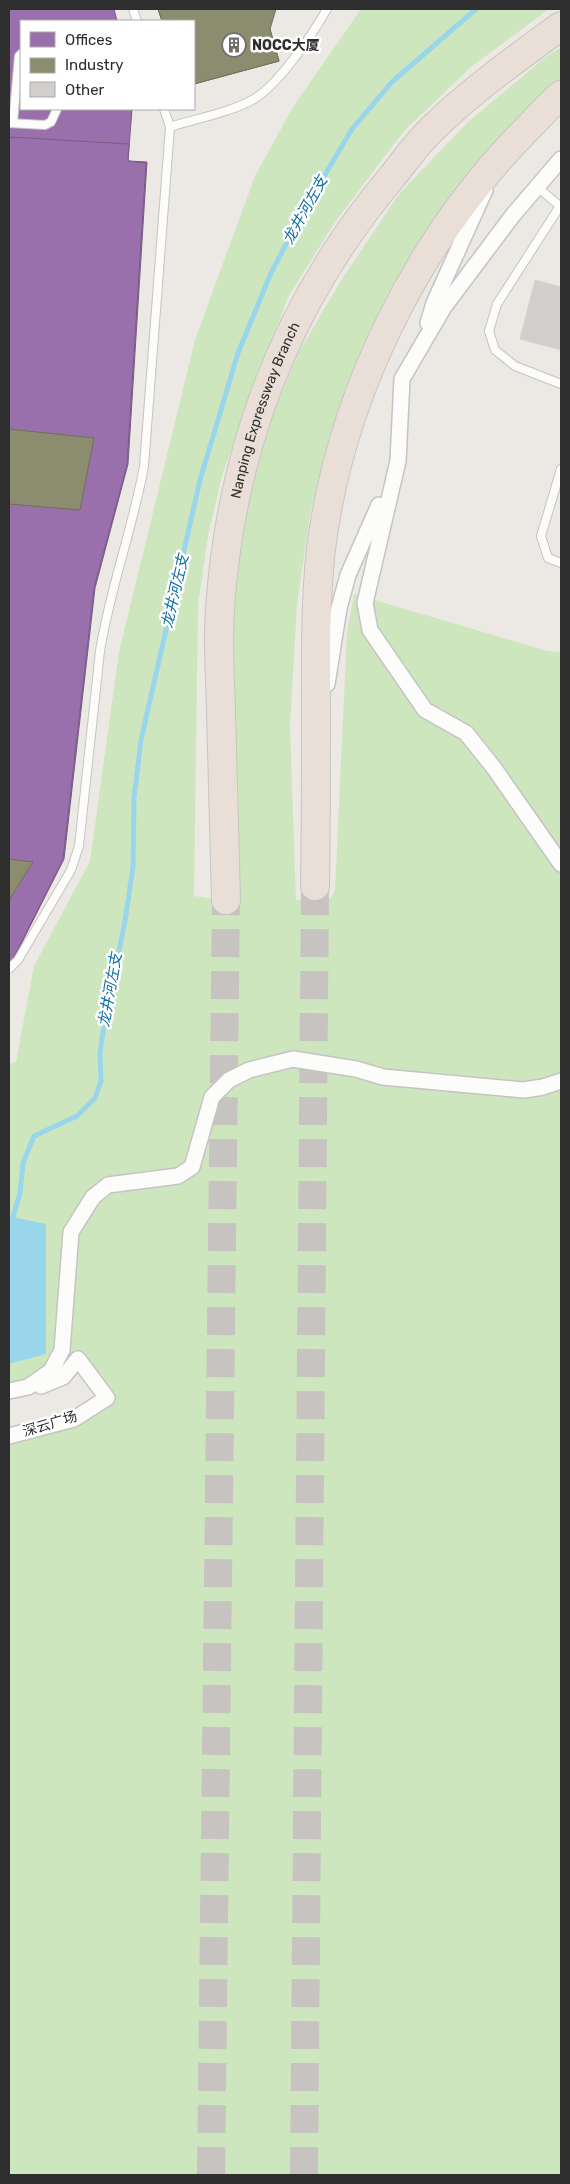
<svg xmlns="http://www.w3.org/2000/svg" width="570" height="2184" font-family="Rubik,'Noto Sans SC',sans-serif">
	<rect width="100%" height="100%" fill="#ece8e4"/>
	<!-- green -->
	<path fill="#cee6be" d="M361 9H549L471 67 404 131 335 222 288 297 222 475 208 536 198 605 194 896 232 901 230 630 239 535 264 437 296 357 342 279 399 194 468 122 547 56 561 47V88L503 144 344 405 311 509 297 604 290 726 296 900 330 899 335 890 347 633 354 594 547 651 561 652V2175H9V1436L107 1398 78 1359 9 1394V1364L46 1354V1224L9 1216V1064L16 1062 34 966 90 861 119 652 195 340 255 176 293 107Z"/>
	<!-- water -->
	<path fill="#99d6ec" d="M9 1216 46 1224V1354L9 1364Z"/>
	<!-- offices -->
	<g fill="#9970ab" stroke="#795c86">
		<path d="M9 9H114L117 21H21V109H132L128 161 147 162 128 464 95 588 64 859 11 964H9Z"/>
		<path d="M9 137 129 144 128 161 146 163 127 465 94 588 63 859 11 963H9Z"/>
	</g>
	<!-- industry -->
	<g fill="#8c8c6e" stroke="#70705b">
		<path d="M158 9H264L279 61 194 84V21H162Z"/>
		<path d="M158 9H276L270 29 279 61 194 84V21H162Z"/>
		<path d="M9 429 94 438 80 510 9 504Z"/>
		<path d="M9 859 33 862 9 900Z"/>
	</g>
	<g fill="none" stroke-linecap="round" stroke-linejoin="round">
		<!-- stream -->
		<path stroke="#99d6ec" stroke-width="5" d="M13 1217 20 1193 23 1163 34 1136 77 1116 95 1098 101 1081 100 1053 103 1031 125 921 133 867 134 798 141 740 200 480 238 353 271 273 303 212 352 129 392 82 476 9"/>
	</g>
	<!-- building -->
	<path fill="#d1cecb" stroke="#d7d4d0" d="M535 280 561 287V350L520 339Z"/>
	<g fill="none" stroke-linecap="round" stroke-linejoin="round">
		<!-- highway-tunnel -->
		<g stroke="#c6c3c0" stroke-width="28" stroke-dasharray="28 14" stroke-linecap="butt">
			<path d="M211 2175 226 900"/>
			<path d="M304 2175 315 886"/>
		</g>
		<!-- lane casing -->
		<g stroke="#c5c4c5" stroke-width="10">
			<g id="lane">
				<path d="M133 9 137 21"/>
				<path d="M164 109 170 127C195 119 232 112 254 99 280 83 312 35 327 9"/>
				<path d="M9 123 45 125 51 122 57 109"/>
				<path d="M13 123 19 56 21 54"/>
				<path d="M537 187 560 206 497 304 489 331 495 350 515 366 561 384"/>
				<path d="M561 469 541 536 548 558 561 563"/>
				<path d="M9 969 18 960 71 870 79 846 100 651C110 588 133 528 144 466L170 127"/>
			</g>
		</g>
		<!-- street casing -->
		<g stroke="#c5c4c5" stroke-width="18">
			<g id="street">
				<path d="M561 159 513 215 444 307 402 379 398 461 365 603 370 630 425 710 466 733 494 768 561 864"/>
				<path d="M428 323 434 303 485 190"/>
				<path d="M327 684 339 608 348 575 379 505"/>
				<path d="M9 1391 28 1387 51 1371 62 1350 71 1232 93 1197 108 1185 178 1176 192 1167 212 1097 229 1080 249 1070 293 1059 356 1069 383 1077 524 1090 543 1087 561 1081"/>
				<path d="M9 1436 74 1419 107 1398 78 1359 63 1377 41 1386"/>
			</g>
		</g>
		<!-- highway casing -->
		<g stroke="#c6c5c4" stroke-width="30">
			<g id="highway">
				<path d="M315 886C316 828 316 771 316 713 316 658 315 603 321 549 340 396 417 241 524 132 536 120 548 106 561 95"/>
				<path id="s1" d="M226 900C224 837 223 774 221 711 220 673 217 634 221 596 234 439 289 300 391 178 404 162 417 143 433 128 472 90 517 58 561 26"/>
			</g>
		</g>
		<!-- lane -->
		<use href="#lane" stroke="#fcfcfb" stroke-width="8"/>
		<!-- street -->
		<use href="#street" stroke="#fcfcfb" stroke-width="15"/>
		<!-- highway -->
		<use href="#highway" stroke="#eadfd6" stroke-width="28"/>
	</g>
	<!-- icons -->
	<defs>
		<g id="building-ring" transform="scale(1.25)"><circle r="9.5" fill="#fff" stroke="#706f6e" stroke-width="1.5"/><path d="M-4-6H4V6H1V3H-1V6H-4ZM-2.5-4.3h1.7v1.8h-1.7ZM.8-4.3h1.7v1.8H.8ZM-2.5-1h1.7V.8h-1.7ZM.8-1h1.7V.8H.8Z" fill="#706f6e"/></g>
	</defs>
	<g fill-rule="evenodd">
		<use href="#building-ring" x="234" y="45"/>
	</g>
	<g text-anchor="middle" dominant-baseline="central" stroke-width="5" stroke-linejoin="round" paint-order="stroke">
		<!-- poi labels -->
		<g font-size="14" font-weight="bold" fill="#2e2e2e" stroke="#fff" text-anchor="start">
			<text x="252" y="45">NOCC大厦</text>
		</g>
		<!-- street labels -->
		<g font-size="14" fill="#2e2e2e" stroke="#fff">
			<text stroke="none"><textPath href="#s1" startOffset="496">Nanping Expressway Branch</textPath></text>
			<text transform="translate(50 1424) rotate(-17)">深云广场</text>
		</g>
		<!-- water labels -->
		<g font-size="15" font-style="italic" fill="#0d6fa3" stroke="#fff">
			<text transform="translate(305 210) rotate(-61)">龙井河左支</text>
			<text transform="translate(175 591) rotate(-77)">龙井河左支</text>
			<text transform="translate(110 990) rotate(-80)">龙井河左支</text>
		</g>
	</g>
	<!-- border -->
	<rect width="570" height="2184" fill="none" stroke="#2e2e2e" stroke-width="20"/>
	<!-- legend -->
	<rect x="20" y="20" width="175" height="90" fill="#ffffff" stroke="#ababab"/>
	<rect x="30" y="32" width="25" height="15" fill="#9970ab" stroke="#ababab"/>
	<text x="65" y="45" font-size="15" fill="#2e2e2e">Offices</text>
	<rect x="30" y="58" width="25" height="15" fill="#8c8c6e" stroke="#ababab"/>
	<text x="65" y="70" font-size="15" fill="#2e2e2e">Industry</text>
	<rect x="30" y="82" width="25" height="15" fill="#d1cecb" stroke="#ababab"/>
	<text x="65" y="95" font-size="15" fill="#2e2e2e">Other</text>
</svg>
